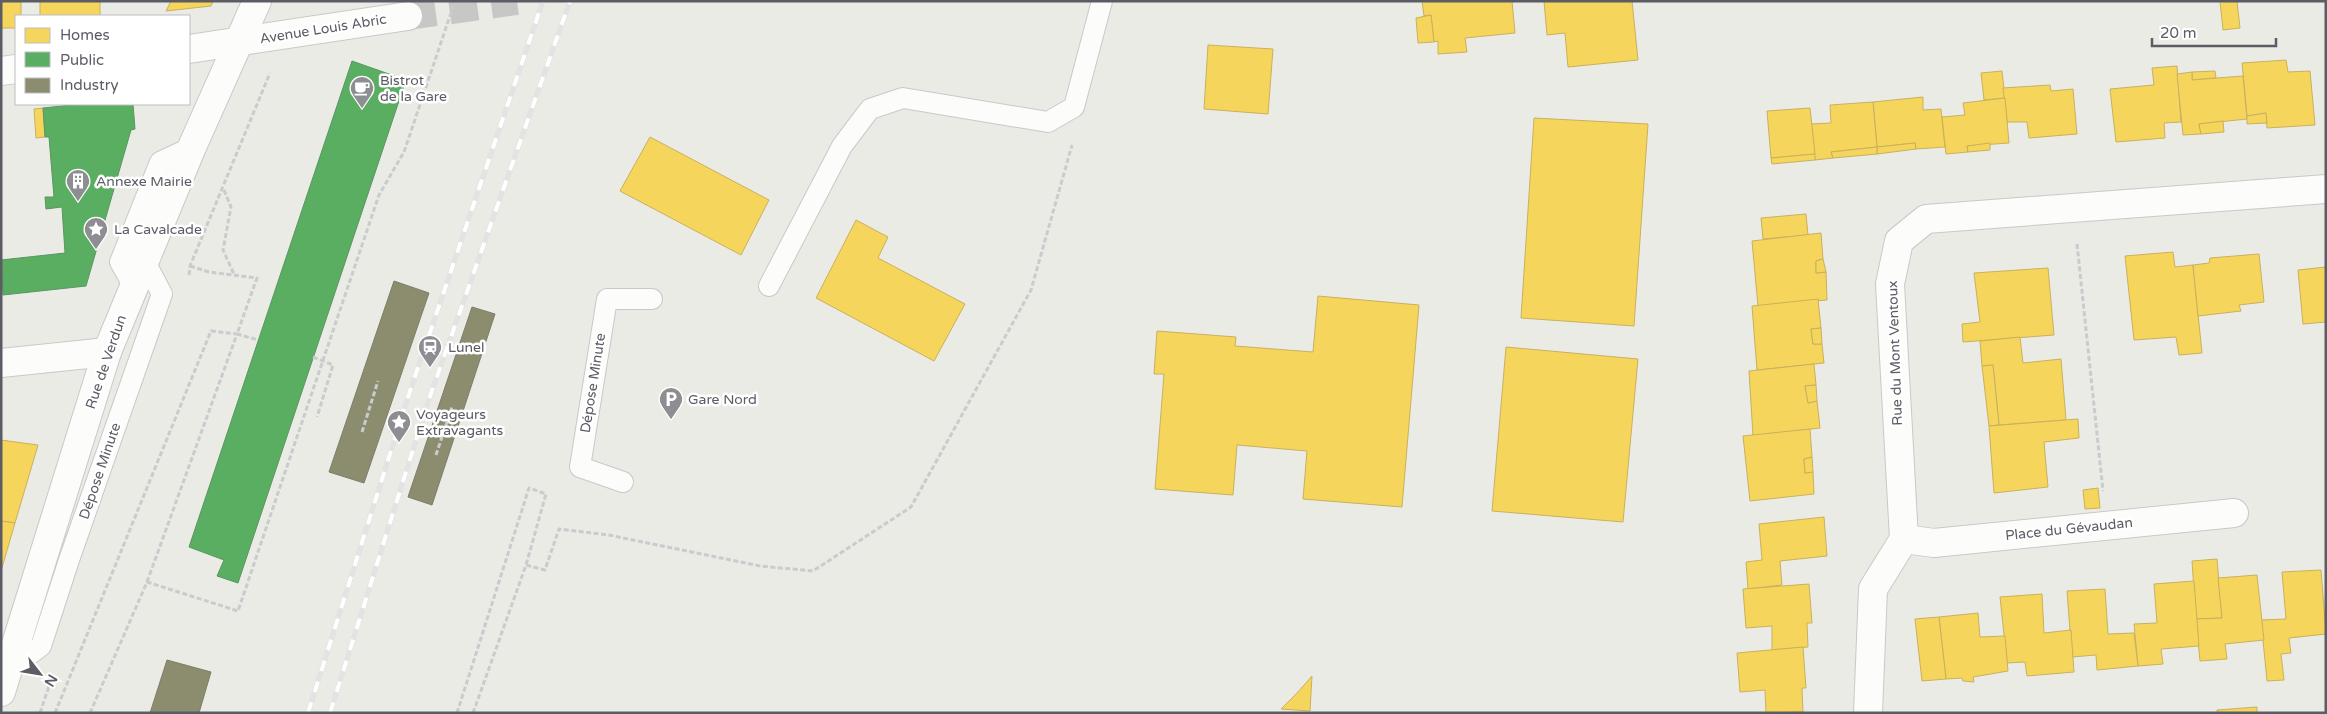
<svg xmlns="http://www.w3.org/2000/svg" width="2327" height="714" font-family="'Varela Round',sans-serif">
	<rect width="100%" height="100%" fill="#ebebe6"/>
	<!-- homes -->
	<g fill="#f6d55c" stroke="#c8b15e">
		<path d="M1 1H21V16H16V28H1Z"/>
		<rect x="40" y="1" width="60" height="15"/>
		<path d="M171 1H213L211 6 166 11Z"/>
		<path d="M1422 1H1512L1515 33 1465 38 1467 52 1438 54V41L1434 42 1431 15 1424 16Z"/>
		<path d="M1544 1H1632L1638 60 1568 67 1565 33 1547 35Z"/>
		<path d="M2220 1H2237L2240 28 2223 30Z"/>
		<path d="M1431 15 1434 42 1418 43 1416 18Z"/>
		<path d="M1208 45 1273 49 1268 114 1204 109Z"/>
		<path d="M2286 60 2288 72 2310 71 2315 125 2267 128 2266 113 2247 116 2242 63Z"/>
		<path d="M2177 66 2181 122 2164 123 2165 138 2116 142 2110 89 2154 85 2152 68Z"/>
		<path d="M2002 71 2005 98 1984 100 1981 73Z"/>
		<path d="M2215 71 2216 78 2192 80V72Z"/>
		<path d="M2192 72V80L2243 76 2247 119 2199 124 2201 134 2183 135 2177 74Z"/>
		<path d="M2050 85 2051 91 2073 89 2077 134 2029 138 2027 122H2007L2003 88Z"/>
		<path d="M1923 97V110L1941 109 1945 147 1916 149 1915 143 1877 147 1873 102Z"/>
		<path d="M2005 98 2009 143 1967 146 1968 152 1946 154 1942 117 1965 115 1963 103Z"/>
		<path d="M1873 102 1877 147 1831 152 1833 158 1815 160 1811 124 1831 123 1830 105Z"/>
		<path d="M43 108 45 137 36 138 34 109Z"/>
		<path d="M1810 108 1815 154 1771 158 1767 111Z"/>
		<path d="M2266 113 2267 123 2247 124V116Z"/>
		<path d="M1534 118 1648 124 1634 326 1521 318Z"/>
		<path d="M2223 121 2224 132 2201 134 2199 124Z"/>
		<path d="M650 137 769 200 741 255 620 191Z"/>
		<path d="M1915 143 1916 149 1877 154V147Z"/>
		<path d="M1990 143V150L1968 152 1967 146Z"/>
		<path d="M1877 147V154L1833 158 1831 152Z"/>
		<path d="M1815 154V160L1772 164 1771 158Z"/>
		<path d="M1806 214 1808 235 1763 239 1761 218Z"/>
		<path d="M856 220 888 237 878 258 965 304 934 361 816 298Z"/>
		<path d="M1821 233 1823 259 1816 261V273L1826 272 1827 300 1758 306 1752 241Z"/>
		<path d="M2173 252 2175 267 2193 265 2202 353 2179 355 2176 337 2134 340 2125 256Z"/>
		<path d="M2259 254 2264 302 2239 305 2241 311 2198 316 2193 265 2209 263 2210 258Z"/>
		<path d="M1823 259 1826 272 1816 273V261Z"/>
		<path d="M2326 267V322L2303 324 2298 270Z"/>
		<path d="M2048 268 2054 335 1963 342 1962 324 1980 322 1974 273Z"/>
		<path d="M1318 296 1419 305 1402 507 1303 499 1307 451 1237 445 1233 495 1155 489 1164 374H1154L1157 331 1236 337 1235 346 1313 352Z"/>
		<path d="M1818 299 1821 328 1811 329 1813 344H1822L1824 363 1757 370 1752 306Z"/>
		<path d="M1821 328 1822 344H1813L1811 329Z"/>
		<path d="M2020 337 2023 363 2061 359 2066 420 1999 425 1993 365 1982 366 1980 341Z"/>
		<path d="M1506 347 1638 359 1623 522 1492 511Z"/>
		<path d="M1814 364 1816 385 1805 386 1808 403 1817 401 1820 428 1753 436 1749 371Z"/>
		<path d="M1993 365 1999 425 1989 426 1982 366Z"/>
		<path d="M1816 385 1817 401 1808 403 1805 386Z"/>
		<path d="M2078 419 2079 438 2044 442 2048 487 1994 493 1989 426Z"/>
		<path d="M1810 429 1812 457 1804 459 1805 473 1813 472 1814 494 1750 501 1743 436Z"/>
		<path d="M1 440 38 445 15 523 1 521Z"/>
		<path d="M1812 457 1813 472 1805 473 1804 459Z"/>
		<path d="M2098 488 2100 508 2085 509 2083 490Z"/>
		<path d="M1824 517 1827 556 1780 561 1782 585 1748 589 1746 562 1762 560 1759 524Z"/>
		<path d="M1 521 15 523 1 571Z"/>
		<path d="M2217 559 2222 618 2196 619 2192 561Z"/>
		<path d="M2321 570 2326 634 2289 638 2291 653 2281 654 2284 680 2267 681 2261 620 2286 619 2282 572Z"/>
		<path d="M2257 575 2264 640 2225 644 2227 659 2200 661 2196 619 2222 618 2218 578Z"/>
		<path d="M2194 581 2199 646 2161 649 2163 664 2138 666 2134 624 2157 623 2154 584Z"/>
		<path d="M1809 584 1812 623H1807L1808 647 1772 650V626L1746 628 1743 589Z"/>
		<path d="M2105 589 2108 634 2134 633 2138 666 2097 670 2096 655 2072 657 2067 591Z"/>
		<path d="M2042 594 2044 633 2071 630 2074 672 2027 676 2025 662 2007 663 2000 597Z"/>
		<path d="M1978 613 1980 637 2005 636 2008 671 1973 677 1974 682 1963 681 1962 678 1946 679 1939 617Z"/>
		<path d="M1939 617 1946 679 1922 681 1915 619Z"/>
		<path d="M1803 647 1806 688H1802L1803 712 1766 713 1765 690 1740 692 1737 653Z"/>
		<path d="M1312 676 1310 711 1281 709 1298 692Z"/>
		<path d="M2257 707V713H2217V710Z"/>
	</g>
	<!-- public -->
	<g fill="#5aae61" stroke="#5a9562">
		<path d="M352 61 406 80 238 583 217 576 224 560 189 547Z"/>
		<path d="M81 104H133L135 129 131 130 86 286 3 295 1 260 65 253 62 207 46 209 45 197H54L49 137H45L43 108Z"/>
	</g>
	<!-- industry -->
	<g fill="#8c8c6e" stroke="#7d7e6b">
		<path d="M394 281 429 293 364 483 329 472Z"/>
		<path d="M472 307 495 314 432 505 408 497Z"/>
		<path d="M167 660 211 672 199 713H150Z"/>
	</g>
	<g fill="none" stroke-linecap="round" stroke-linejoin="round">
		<!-- street-tunnel -->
		<path stroke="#c7c7c6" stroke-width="28" stroke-dasharray="28 14" stroke-linecap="butt" d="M408 16 517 1"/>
		<!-- lane casing -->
		<g stroke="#c8c9c8" stroke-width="22">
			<g id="lane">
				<path d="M133 285 120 262 160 162 192 147"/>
				<path d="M769 286 842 146 870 109 903 98 1048 122 1074 107 1102 1"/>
				<path d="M623 482 580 467 607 299H652"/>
				<path d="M8 671 41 646 69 560 162 294 144 260"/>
			</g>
		</g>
		<!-- street casing -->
		<g stroke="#c8c9c8" stroke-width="30">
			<g id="street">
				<path d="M189 49 408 16"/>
				<path d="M1 71 16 69"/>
				<path d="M1 363 107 352"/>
				<path d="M1904 539 1934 543 2234 513"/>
				<path d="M1868 713 1873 589 1904 539 1890 284 1899 241 1926 219 2326 189"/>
			</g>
		</g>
		<!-- secondary casing -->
		<g stroke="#c8c8c8" stroke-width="30">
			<path id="secondary" d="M1 692 107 352 192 147 257 1"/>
		</g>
		<!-- path -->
		<g stroke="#c8cccc" stroke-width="3" stroke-dasharray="5 2.5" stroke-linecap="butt">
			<path d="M224 190 231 207 223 250 234 274"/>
			<path d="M2077 244 2103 491"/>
			<path d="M190 266 209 272 257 278 237 334 258 340"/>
			<path d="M189 275 190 266 270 73"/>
			<path d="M313 357 333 365 317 417"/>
			<path d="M362 432 378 381"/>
			<path d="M436 455 452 407"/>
			<path d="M40 713 51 680"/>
			<path d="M55 713 211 331 237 334 147 582"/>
			<path d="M90 713 147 582 238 611 379 195 404 152 455 1"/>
			<path d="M457 713 529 488 546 494 526 565"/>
			<path d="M473 713 526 565 545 570 559 529 609 535 760 566 813 571 911 507 1031 290 1072 145"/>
		</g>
		<!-- lane -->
		<use href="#lane" stroke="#fcfcfb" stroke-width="20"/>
		<!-- street -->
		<use href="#street" stroke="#fcfcfb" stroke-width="28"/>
		<!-- secondary -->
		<use href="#secondary" stroke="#fcfcfb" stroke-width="28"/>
		<!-- rail casing -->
		<g stroke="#e3e3e3" stroke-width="5.5">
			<g id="rail">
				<path d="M308 713 409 394 543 1"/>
				<path d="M330 713 429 399 570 1"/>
			</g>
		</g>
		<!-- rail -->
		<use href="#rail" stroke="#fff" stroke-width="4" stroke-dasharray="11" stroke-linecap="butt"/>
	</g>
	<!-- icons -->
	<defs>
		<g id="cafe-pin" transform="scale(1.25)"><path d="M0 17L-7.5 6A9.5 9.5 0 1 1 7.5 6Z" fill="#8d8e92" stroke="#fff"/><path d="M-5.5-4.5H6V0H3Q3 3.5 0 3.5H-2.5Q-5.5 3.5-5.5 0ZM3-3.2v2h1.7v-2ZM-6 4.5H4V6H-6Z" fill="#fff"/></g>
		<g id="building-pin" transform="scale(1.25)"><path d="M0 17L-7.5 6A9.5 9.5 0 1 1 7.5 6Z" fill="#8d8e92" stroke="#fff"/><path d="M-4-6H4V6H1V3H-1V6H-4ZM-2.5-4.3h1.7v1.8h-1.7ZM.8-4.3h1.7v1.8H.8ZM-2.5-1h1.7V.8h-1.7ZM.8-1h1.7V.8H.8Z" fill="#fff"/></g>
		<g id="sight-pin" transform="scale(1.25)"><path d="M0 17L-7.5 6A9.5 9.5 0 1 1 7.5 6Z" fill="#8d8e92" stroke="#fff"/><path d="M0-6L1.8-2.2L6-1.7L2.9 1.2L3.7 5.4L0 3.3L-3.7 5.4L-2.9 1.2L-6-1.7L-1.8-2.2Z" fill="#fff"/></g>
		<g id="station-pin" transform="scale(1.25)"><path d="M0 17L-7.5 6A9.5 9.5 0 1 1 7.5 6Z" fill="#8d8e92" stroke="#fff"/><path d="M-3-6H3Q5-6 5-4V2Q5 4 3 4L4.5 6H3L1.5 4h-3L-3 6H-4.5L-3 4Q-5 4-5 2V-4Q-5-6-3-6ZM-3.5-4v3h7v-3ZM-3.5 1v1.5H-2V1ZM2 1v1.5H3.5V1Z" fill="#fff"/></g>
		<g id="parking-pin" transform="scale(1.25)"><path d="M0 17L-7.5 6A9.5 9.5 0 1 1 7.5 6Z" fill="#8d8e92" stroke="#fff"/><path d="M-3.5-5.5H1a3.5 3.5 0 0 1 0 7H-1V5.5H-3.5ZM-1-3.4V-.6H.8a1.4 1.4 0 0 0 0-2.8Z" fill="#fff"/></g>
	</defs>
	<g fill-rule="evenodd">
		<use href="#cafe-pin" x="362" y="88"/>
		<use href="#building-pin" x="78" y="181"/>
		<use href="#sight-pin" x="96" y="229"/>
		<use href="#station-pin" x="430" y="347"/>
		<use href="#parking-pin" x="671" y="399"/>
		<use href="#sight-pin" x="399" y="422"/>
	</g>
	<g text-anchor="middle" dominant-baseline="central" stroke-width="5" stroke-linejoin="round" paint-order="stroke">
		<!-- street labels -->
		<g font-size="14" fill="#5b5c64" stroke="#fff">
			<text transform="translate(323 29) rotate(-9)">Avenue Louis Abric</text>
			<text transform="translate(1895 353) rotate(-92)">Rue du Mont Ventoux</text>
			<text transform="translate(106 362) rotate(-71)">Rue de Verdun</text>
			<text transform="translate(593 383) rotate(-81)">Dépose Minute</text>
			<text transform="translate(100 471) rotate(-71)">Dépose Minute</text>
			<text transform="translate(2069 529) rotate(-6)">Place du Gévaudan</text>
		</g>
		<!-- poi labels -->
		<g font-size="14" fill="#5b5c64" stroke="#fff" text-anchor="start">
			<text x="380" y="80">Bistrot<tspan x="380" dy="16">de la Gare</tspan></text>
			<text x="96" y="181">Annexe Mairie</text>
			<text x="114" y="229">La Cavalcade</text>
			<text x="448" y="347">Lunel</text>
			<text x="688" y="399">Gare Nord</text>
			<text x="416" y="414">Voyageurs<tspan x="416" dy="16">Extravagants</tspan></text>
		</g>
	</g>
	<!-- border -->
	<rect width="2327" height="714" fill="none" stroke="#5b5c64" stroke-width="5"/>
	<!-- legend -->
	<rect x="15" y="15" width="175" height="90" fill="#ffffff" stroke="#bdbec1"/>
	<rect x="25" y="28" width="25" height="15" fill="#f6d55c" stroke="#bdbec1"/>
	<text x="60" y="40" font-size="15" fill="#5b5c64">Homes</text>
	<rect x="25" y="52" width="25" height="15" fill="#5aae61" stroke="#bdbec1"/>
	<text x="60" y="65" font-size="15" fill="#5b5c64">Public</text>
	<rect x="25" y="78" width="25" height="15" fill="#8c8c6e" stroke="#bdbec1"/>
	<text x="60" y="90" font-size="15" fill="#5b5c64">Industry</text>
	<!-- north arrow -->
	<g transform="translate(40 674) rotate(121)" stroke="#ffffff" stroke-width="4" paint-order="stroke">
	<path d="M0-4L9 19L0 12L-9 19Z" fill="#5b5c64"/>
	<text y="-8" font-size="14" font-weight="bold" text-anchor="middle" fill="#5b5c64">N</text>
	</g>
	<!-- scale -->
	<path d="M2152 38v8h124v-8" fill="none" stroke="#5b5c64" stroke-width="2.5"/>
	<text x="2160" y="38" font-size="15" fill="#5b5c64" stroke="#ffffff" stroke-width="4" paint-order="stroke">20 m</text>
</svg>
